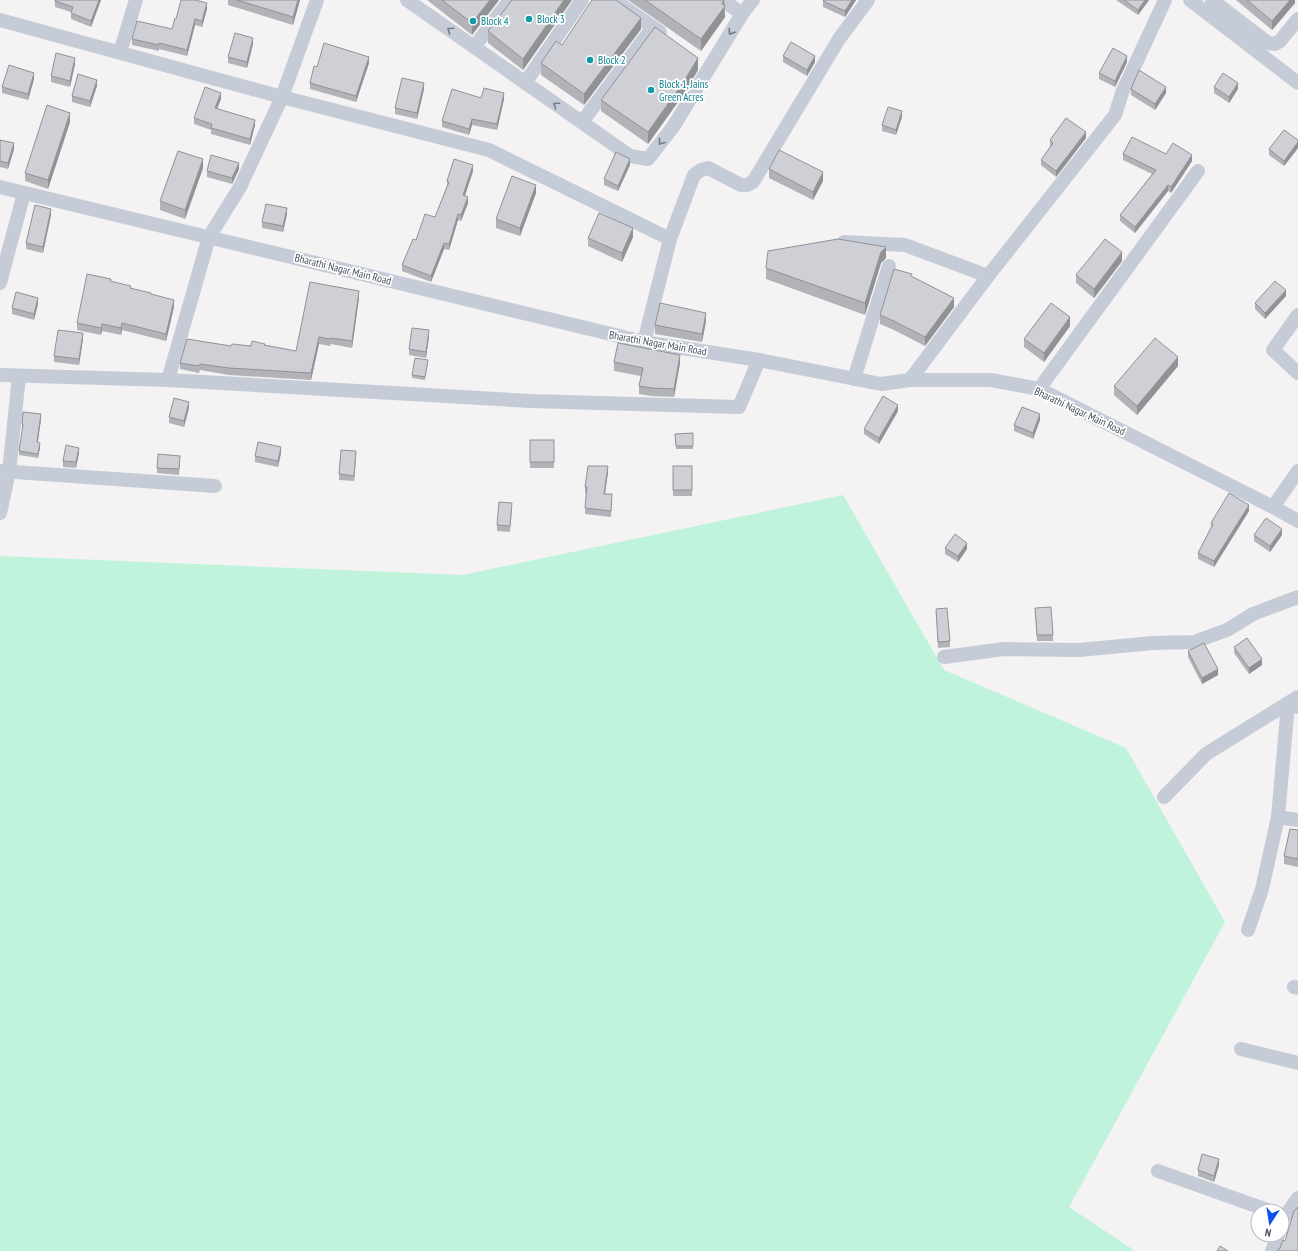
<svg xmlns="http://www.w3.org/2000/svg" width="1298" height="1251" font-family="'PT Sans Narrow',sans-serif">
	<rect width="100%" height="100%" fill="#f4f2f2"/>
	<!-- green -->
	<path fill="#bff3db" d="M843 495 944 670 1126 748 1225 922 1069 1207 1135 1251H0V556L463 575Z"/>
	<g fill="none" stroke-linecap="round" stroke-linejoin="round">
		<!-- street -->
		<g stroke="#c5ccd7" stroke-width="14">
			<path d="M407 0 630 156 648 159 673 127 742 14 753 0"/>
			<path d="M614 0 660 32"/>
			<path d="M723 0 742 14"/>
			<path d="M1190 0 1298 83"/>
			<path d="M1212 0 1268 43 1275 44 1280 41 1298 19"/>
			<path d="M0 20 282 97 489 150 670 239"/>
			<path d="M474 47 510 0"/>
			<path d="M120 52 136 0"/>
			<path d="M525 83 582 0"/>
			<path d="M582 122 653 27"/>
			<path d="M0 187 644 342 759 360 881 384 910 380H991L1039 389 1273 507 1298 521"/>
			<path d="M844 242 905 245 988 276"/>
			<path d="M0 283 24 193"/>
			<path d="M1298 315 1273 350 1298 373"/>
			<path d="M644 342 670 239 694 175 701 170 708 168 741 185H747L753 182 839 39 868 0"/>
			<path d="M0 375 168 380 530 401 739 407 759 360"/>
			<path d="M854 379 889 266"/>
			<path d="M168 380 209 237 240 187 282 97 317 0"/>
			<path d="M910 380 988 276 1115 115 1122 93 1165 0"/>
			<path d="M1039 389 1198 171"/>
			<path d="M0 471 215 486"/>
			<path d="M1273 507 1298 471"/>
			<path d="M0 513 9 472 19 376"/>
			<path d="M944 657 1004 649 1079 650 1153 643 1194 642 1227 630 1253 614 1298 597"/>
			<path d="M1164 797 1206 754 1298 697"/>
			<path d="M1278 817 1298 820"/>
			<path d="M1248 930 1262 889 1278 817 1288 704 1298 707"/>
			<path d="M1294 987 1298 988"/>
			<path d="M1241 1049 1298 1063"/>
			<path d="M1158 1171 1270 1211"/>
			<path d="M1282 1215 1285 1216 1298 1198"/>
			<path d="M1272 1251 1278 1235"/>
		</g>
	</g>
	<!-- wall -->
	<g fill="#b1b3b8">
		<path d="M55 0H101L91 27 71 19V12L55 7Z"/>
		<path d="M228 0H300L293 25 228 5Z"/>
		<path d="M427 0H499L472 35Z"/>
		<path d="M512 0H572L523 70 488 43V31Z"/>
		<path d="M628 0H724L725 17 701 51Z"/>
		<path d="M856 0 845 17 823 7V1Z"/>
		<path d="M1116 0H1149L1138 15Z"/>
		<path d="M1236 0H1295V3L1272 30Z"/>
		<path d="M207 9 202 27 195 25 187 56 159 49V51L132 45V39L172 29 176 19Z"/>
		<path d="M641 29 584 105 541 75V63L562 45Z"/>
		<path d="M253 44 247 68 228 63V57Z"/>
		<path d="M783 56 815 62 807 76 783 62Z"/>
		<path d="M1127 62 1115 87 1099 79V73Z"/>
		<path d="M369 63 356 102 310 89V83L317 67Z"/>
		<path d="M75 64 70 87 51 82V76Z"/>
		<path d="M698 70 683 95 648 144 601 111V100Z"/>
		<path d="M34 79 28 100 2 93V87Z"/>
		<path d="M97 86 90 107 72 102V96Z"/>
		<path d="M1214 87 1238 89 1229 103 1214 93Z"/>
		<path d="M424 89 417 119 395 114V108Z"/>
		<path d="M1131 89 1166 93 1155 110 1131 95Z"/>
		<path d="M481 98 504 99 497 130 472 125 469 135 442 127V121Z"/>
		<path d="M221 99 217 108 255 125 250 145 211 134V130L194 124V118Z"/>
		<path d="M902 117 896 135 882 131V125Z"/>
		<path d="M70 122 48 189 25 181V173Z"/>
		<path d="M1086 138 1056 177 1041 165V160L1051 146H1050V140Z"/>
		<path d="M0 140 14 149 8 169 0 167Z"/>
		<path d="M1298 140V148L1284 166 1269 155V149Z"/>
		<path d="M1123 154H1166L1192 161 1171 193 1168 191 1135 233 1120 221V215L1152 174 1123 160Z"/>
		<path d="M630 165 618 191 604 185V179Z"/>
		<path d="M203 168 185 219 160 210V201Z"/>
		<path d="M239 169 232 184 207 177V171Z"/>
		<path d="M769 169 823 181 813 200 769 178Z"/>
		<path d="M473 171 465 196 468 203 461 221 458 220 449 250 444 249 431 282 402 271V265L416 240 435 217 447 186V181Z"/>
		<path d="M536 193 520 236 496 228V219Z"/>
		<path d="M287 214 283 232 262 228V222Z"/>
		<path d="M51 215 43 253 26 249V243Z"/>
		<path d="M633 237 622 262 588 246V238Z"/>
		<path d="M886 258 881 263 865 315 766 279V268Z"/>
		<path d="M1122 261 1094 298 1076 283V275Z"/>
		<path d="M912 277 954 307 925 346 894 330 880 324V315Z"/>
		<path d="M131 288 151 295 174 307 166 341 122 330 121 335 102 331 101 335 77 330V323Z"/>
		<path d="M1286 296 1265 319 1255 309V303Z"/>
		<path d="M359 298 352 348 331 344 330 346 319 344 311 380 229 375 200 370 199 373 180 369V363L231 346 265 345 296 351Z"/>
		<path d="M38 304 34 320 12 314V308Z"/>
		<path d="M706 321 702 342 655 334V325Z"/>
		<path d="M1070 326 1044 362 1024 347V339Z"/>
		<path d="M429 336 426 358 409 355V349Z"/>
		<path d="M83 339 79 365 54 362V356Z"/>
		<path d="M614 362 680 363 674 397 652 396 639 394V386L641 376 614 371Z"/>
		<path d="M428 363 425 380 412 378V375Z"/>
		<path d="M1178 366 1137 415 1114 395V386Z"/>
		<path d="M189 408 184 427 169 423V417Z"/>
		<path d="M898 411 879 444 864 434V429Z"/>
		<path d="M41 419 38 442 40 447 38 458 19 455V451L23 429H22V424Z"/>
		<path d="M1040 420 1033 439 1014 431V425Z"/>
		<path d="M675 434 693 446V449H676Z"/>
		<rect x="530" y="440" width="24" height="28"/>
		<path d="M79 453 76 468 63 467V461Z"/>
		<path d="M281 453 278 467 255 462V456Z"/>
		<path d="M356 457 354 481 339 480V474Z"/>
		<path d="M180 462 179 475 157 473V468Z"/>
		<rect x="673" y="466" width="19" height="30"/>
		<path d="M608 472 605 494 612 500 611 517 585 514 586 493H585V487Z"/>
		<path d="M512 509 510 532 497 531V525Z"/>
		<path d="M1249 511 1214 567 1198 559V553L1211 529V523Z"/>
		<path d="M1254 535H1282L1270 552 1254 541Z"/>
		<path d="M945 548 967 549 958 562 945 554Z"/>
		<path d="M1035 608 1053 635V641H1037Z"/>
		<path d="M936 609 950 641V647L938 648Z"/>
		<path d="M1234 647 1262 665 1249 674 1234 653Z"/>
		<path d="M1188 651 1218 675 1202 684 1188 657Z"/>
		<path d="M1298 830V867L1284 864V856Z"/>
		<path d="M1219 1165 1214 1182 1198 1176V1170Z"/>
	</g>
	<!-- shaded-wall -->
	<g fill="#909296">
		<path d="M99 0H101L91 27V21Z"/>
		<path d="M298 0H300L293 25V17Z"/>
		<path d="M490 0H499L472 35V23Z"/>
		<path d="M564 0H572L523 70V59Z"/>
		<path d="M724 0 725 17 701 51V39Z"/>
		<path d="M852 0H856L845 17V11Z"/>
		<path d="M1145 0H1149L1138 15V10Z"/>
		<path d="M1290 0H1295V3L1272 30V21Z"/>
		<path d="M207 3V9L202 27V21Z"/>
		<path d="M641 18V29L584 105V94Z"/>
		<path d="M195 19V25L187 56V50Z"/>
		<path d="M253 38V44L247 68V62Z"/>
		<path d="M815 56V62L807 76V70Z"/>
		<path d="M1127 56V62L1115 87V81Z"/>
		<path d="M369 57V63L356 102V96Z"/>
		<path d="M75 58V64L70 87V81Z"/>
		<path d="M698 58V70L683 95 648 144V132Z"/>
		<path d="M34 73V79L28 100V94Z"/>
		<path d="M97 80V86L90 107V101Z"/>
		<path d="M424 83V89L417 119V113Z"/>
		<path d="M1238 83V89L1229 103V97Z"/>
		<path d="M1166 87V93L1155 110V104Z"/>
		<path d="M221 93V99L215 114V108Z"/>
		<path d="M504 93V99L497 130V124Z"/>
		<path d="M902 111V117L896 135V130Z"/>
		<path d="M70 113V122L48 189V180Z"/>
		<path d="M472 119V125L469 135V129Z"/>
		<path d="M255 120V125L250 145V139Z"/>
		<path d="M1086 132V138L1056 177V171Z"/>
		<path d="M1298 142V148L1284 166V161Z"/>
		<path d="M14 143V149L8 169V163Z"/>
		<path d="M1192 155V161L1171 193V187Z"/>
		<path d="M203 159V168L185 219V210Z"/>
		<path d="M630 159V165L618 191V186Z"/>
		<path d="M239 163V169L232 184V178Z"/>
		<path d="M473 165V171L463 201V195Z"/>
		<path d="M823 172V181L813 200V192Z"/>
		<path d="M536 185V193L520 236V228Z"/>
		<path d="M1168 185V191L1135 233V227Z"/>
		<path d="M468 197V203L461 221V215Z"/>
		<path d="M287 208V214L283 232V226Z"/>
		<path d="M51 209V215L43 253V247Z"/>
		<path d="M458 214V220L449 250V244Z"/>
		<path d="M633 228V237L622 262V253Z"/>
		<path d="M444 243V249L431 282V276Z"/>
		<path d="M886 247V258L881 263 865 315V303L881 252Z"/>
		<path d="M1122 252V261L1094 298V289Z"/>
		<path d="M1286 290V296L1265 319V313Z"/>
		<path d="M359 291V298L352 348V341Z"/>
		<path d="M38 298V304L34 320V314Z"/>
		<path d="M954 298V307L925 346V337Z"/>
		<path d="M174 300V307L166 341V334Z"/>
		<path d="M706 313V321L702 342V334Z"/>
		<path d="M1070 317V326L1044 362V353Z"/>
		<path d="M122 323V330L121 335V328Z"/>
		<path d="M102 324V331L101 335V328Z"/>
		<path d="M429 330V336L426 358V352Z"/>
		<path d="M83 333V339L79 365V359Z"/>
		<path d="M319 337V344L311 380V373Z"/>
		<path d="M680 355V363L674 397V389Z"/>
		<path d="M1178 357V366L1137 415V406Z"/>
		<path d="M189 402V408L184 427V421Z"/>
		<path d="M898 405V411L879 444V438Z"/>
		<path d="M41 414V419L37 447V442Z"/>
		<path d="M1040 414V420L1033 439V433Z"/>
		<path d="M40 443V447L38 458V454Z"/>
		<path d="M281 447V453L278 467V461Z"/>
		<path d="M79 448V453L76 468V462Z"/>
		<path d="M356 451V457L354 481V476Z"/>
		<path d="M608 466V472L604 500V494Z"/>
		<path d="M1249 505V511L1214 567V561Z"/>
		<path d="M1282 529V535L1270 552V546Z"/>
		<path d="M967 543V549L958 562V556Z"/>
		<path d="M1262 659V665L1249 674V668Z"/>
		<path d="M1218 669V675L1202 684V678Z"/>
		<path d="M1219 1159V1165L1214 1182V1176Z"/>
	</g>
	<!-- building -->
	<g fill="#ced0d6" stroke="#909296">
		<path d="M55 0H99L91 21 71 13 73 7 55 1Z"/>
		<path d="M181 0H195L207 3 202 21 195 19 187 50 159 43V45L132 39 137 21 172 29 175 18 176 19Z"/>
		<path d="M237 0H298L293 17Z"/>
		<path d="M442 0H490L472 23Z"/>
		<path d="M512 0H564L523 59 488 31Z"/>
		<path d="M592 0H616L641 18 584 94 541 63 556 41 562 45Z"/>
		<path d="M645 0H724L722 4 725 6 701 39Z"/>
		<path d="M824 0H852L845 11 823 1Z"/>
		<path d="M1124 0H1145L1138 10Z"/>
		<path d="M1247 0H1290L1272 21Z"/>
		<path d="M655 27 698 58 683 83 648 132 601 100Z"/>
		<path d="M235 33 253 38 247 62 228 57Z"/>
		<path d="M791 42 815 56 807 70 783 56Z"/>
		<path d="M324 43 369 57 356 96 310 83 314 66 317 67Z"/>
		<path d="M1113 48 1127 56 1115 81 1099 73Z"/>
		<path d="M56 53 75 58 70 81 51 76Z"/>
		<path d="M9 65 34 73 28 94 2 87Z"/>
		<path d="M1139 70 1166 87 1155 104 1131 89Z"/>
		<path d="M1223 73 1238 83 1229 97 1214 87Z"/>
		<path d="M78 74 97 80 90 101 72 96Z"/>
		<path d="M402 78 424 83 417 113 395 108Z"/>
		<path d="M205 87 221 93 215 108 255 120 250 139 211 128 212 124 194 118Z"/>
		<path d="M484 88 504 93 497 124 472 119 469 129 442 121 452 89 481 98Z"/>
		<path d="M47 105 70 113 48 180 25 173Z"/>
		<path d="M888 107 902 111 896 130 882 125Z"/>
		<path d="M1066 118 1086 132 1056 171 1041 160 1053 143 1050 140Z"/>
		<path d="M1284 130 1298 140V142L1284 161 1269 149Z"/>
		<path d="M1132 137 1166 154 1173 143 1192 155 1171 187 1168 185 1135 227 1120 215 1156 170 1123 154Z"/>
		<path d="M0 140 14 143 8 163 0 161Z"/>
		<path d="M779 150 823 172 813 192 769 169Z"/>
		<path d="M178 151 203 159 185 210 160 201Z"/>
		<path d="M616 152 630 159 618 186 604 179Z"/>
		<path d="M211 155 239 163 232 178 207 171Z"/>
		<path d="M454 159 473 165 463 195 468 197 461 215 458 214 449 244 444 243 431 276 402 265 413 239 416 240 425 214 435 217 449 182 447 181Z"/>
		<path d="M512 176 536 185 520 228 496 219Z"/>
		<path d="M266 204 287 208 283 226 262 222Z"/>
		<path d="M35 205 51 209 43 247 26 243Z"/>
		<path d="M599 213 633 228 622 253 588 238Z"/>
		<path d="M838 239 886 247 881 252 865 303 766 268 768 251Z"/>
		<path d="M1105 239 1122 252 1094 289 1076 275Z"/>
		<path d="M894 269 912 274 911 276 954 298 925 337 894 321 880 315Z"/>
		<path d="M87 274 111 279 110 281 131 286 130 288 151 293V294L174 300 166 334 122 323 121 328 102 324 101 328 77 323Z"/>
		<path d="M1275 281 1286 290 1265 313 1255 303Z"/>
		<path d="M310 282 359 291 352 341 331 338 330 339 319 337 311 373 229 368 200 364 199 366 180 363 187 339 231 346 232 344 251 346 252 341 265 344 264 345 296 351Z"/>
		<path d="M16 292 38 298 34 314 12 308Z"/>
		<path d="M660 303 706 313 702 334 655 325Z"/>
		<path d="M1051 303 1070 317 1044 353 1024 339Z"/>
		<path d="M412 328 429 330 426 352 409 349Z"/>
		<path d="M58 330 83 333 79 359 54 356Z"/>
		<path d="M1155 338 1178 357 1137 406 1114 386Z"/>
		<path d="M618 343 680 355 674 389 652 388 639 386 643 368 614 362Z"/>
		<path d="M415 358 428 360 425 377 412 375Z"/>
		<path d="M883 396 898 405 879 438 864 429Z"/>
		<path d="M174 398 189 402 184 421 169 417Z"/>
		<path d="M1022 407 1040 414 1033 433 1014 425Z"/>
		<path d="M23 412 41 414 37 442 40 443 38 454 19 451 23 424H22Z"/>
		<path d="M693 433V446H676L675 434Z"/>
		<rect x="530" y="440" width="24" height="22"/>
		<path d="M258 442 281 447 278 461 255 456Z"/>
		<path d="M66 445 79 448 76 462 63 461Z"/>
		<path d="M341 450 356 451 354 476 339 474Z"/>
		<path d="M158 454 180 456 179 469 157 468Z"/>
		<path d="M588 466H608L604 494H612L611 511 585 508 587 487H585Z"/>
		<rect x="673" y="466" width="19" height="24"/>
		<path d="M1229 493 1249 505 1214 561 1198 553 1213 524 1211 523Z"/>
		<path d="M499 502 512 503 510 526 497 525Z"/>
		<path d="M1266 518 1282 529 1270 546 1254 535Z"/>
		<path d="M955 534 967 543 958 556 945 548Z"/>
		<path d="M1051 607 1053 635H1037L1035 608Z"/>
		<path d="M947 608 950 641 938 642 936 609Z"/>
		<path d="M1247 638 1262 659 1249 668 1234 647Z"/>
		<path d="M1204 643 1218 669 1202 678 1188 651Z"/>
		<path d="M1290 829 1298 830V859L1284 856Z"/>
		<path d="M1202 1154 1219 1159 1214 1176 1198 1170Z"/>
		<path d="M1298 1207V1251H1277L1280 1248 1283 1240 1285 1241 1294 1211Z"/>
		<path d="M1220 1246 1228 1251H1217Z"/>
	</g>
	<!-- one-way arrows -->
	<defs><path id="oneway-chevron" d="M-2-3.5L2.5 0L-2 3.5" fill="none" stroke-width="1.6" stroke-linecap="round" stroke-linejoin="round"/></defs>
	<g stroke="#747c8a">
		<use href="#oneway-chevron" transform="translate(450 30) rotate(-145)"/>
		<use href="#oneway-chevron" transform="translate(731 32) rotate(122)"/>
		<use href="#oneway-chevron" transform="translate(556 105) rotate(-145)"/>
		<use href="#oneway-chevron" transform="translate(661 142) rotate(128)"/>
	</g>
	<!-- markers -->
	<g fill="#0f9aa8" stroke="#fff" stroke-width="1.5">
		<circle cx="529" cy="19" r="4"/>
		<circle cx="473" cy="21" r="4"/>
		<circle cx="590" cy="60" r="4"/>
		<circle cx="651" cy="90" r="4"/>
	</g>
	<g text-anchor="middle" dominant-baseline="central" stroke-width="3.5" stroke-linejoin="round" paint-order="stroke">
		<!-- culture labels -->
		<g font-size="11" fill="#0d838f" stroke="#fff" text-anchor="start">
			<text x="537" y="19">Block 3</text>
			<text x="481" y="21">Block 4</text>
			<text x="598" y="60">Block 2</text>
			<text x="659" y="84">Block 1, Jains<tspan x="659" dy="13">Green Acres</tspan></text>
		</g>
		<!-- street labels -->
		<g font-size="11" fill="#485161" stroke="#fff">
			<text transform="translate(343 269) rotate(14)">Bharathi Nagar Main Road</text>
			<text transform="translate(658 343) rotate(10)">Bharathi Nagar Main Road</text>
			<text transform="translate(1080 411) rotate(25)">Bharathi Nagar Main Road</text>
		</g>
	</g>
	<!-- north arrow -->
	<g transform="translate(1270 1223) rotate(192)"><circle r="19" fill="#ffffff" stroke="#b6b9c0"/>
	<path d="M0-3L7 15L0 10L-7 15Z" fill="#0d50f3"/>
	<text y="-6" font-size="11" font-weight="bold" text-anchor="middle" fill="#485161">N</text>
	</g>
</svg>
